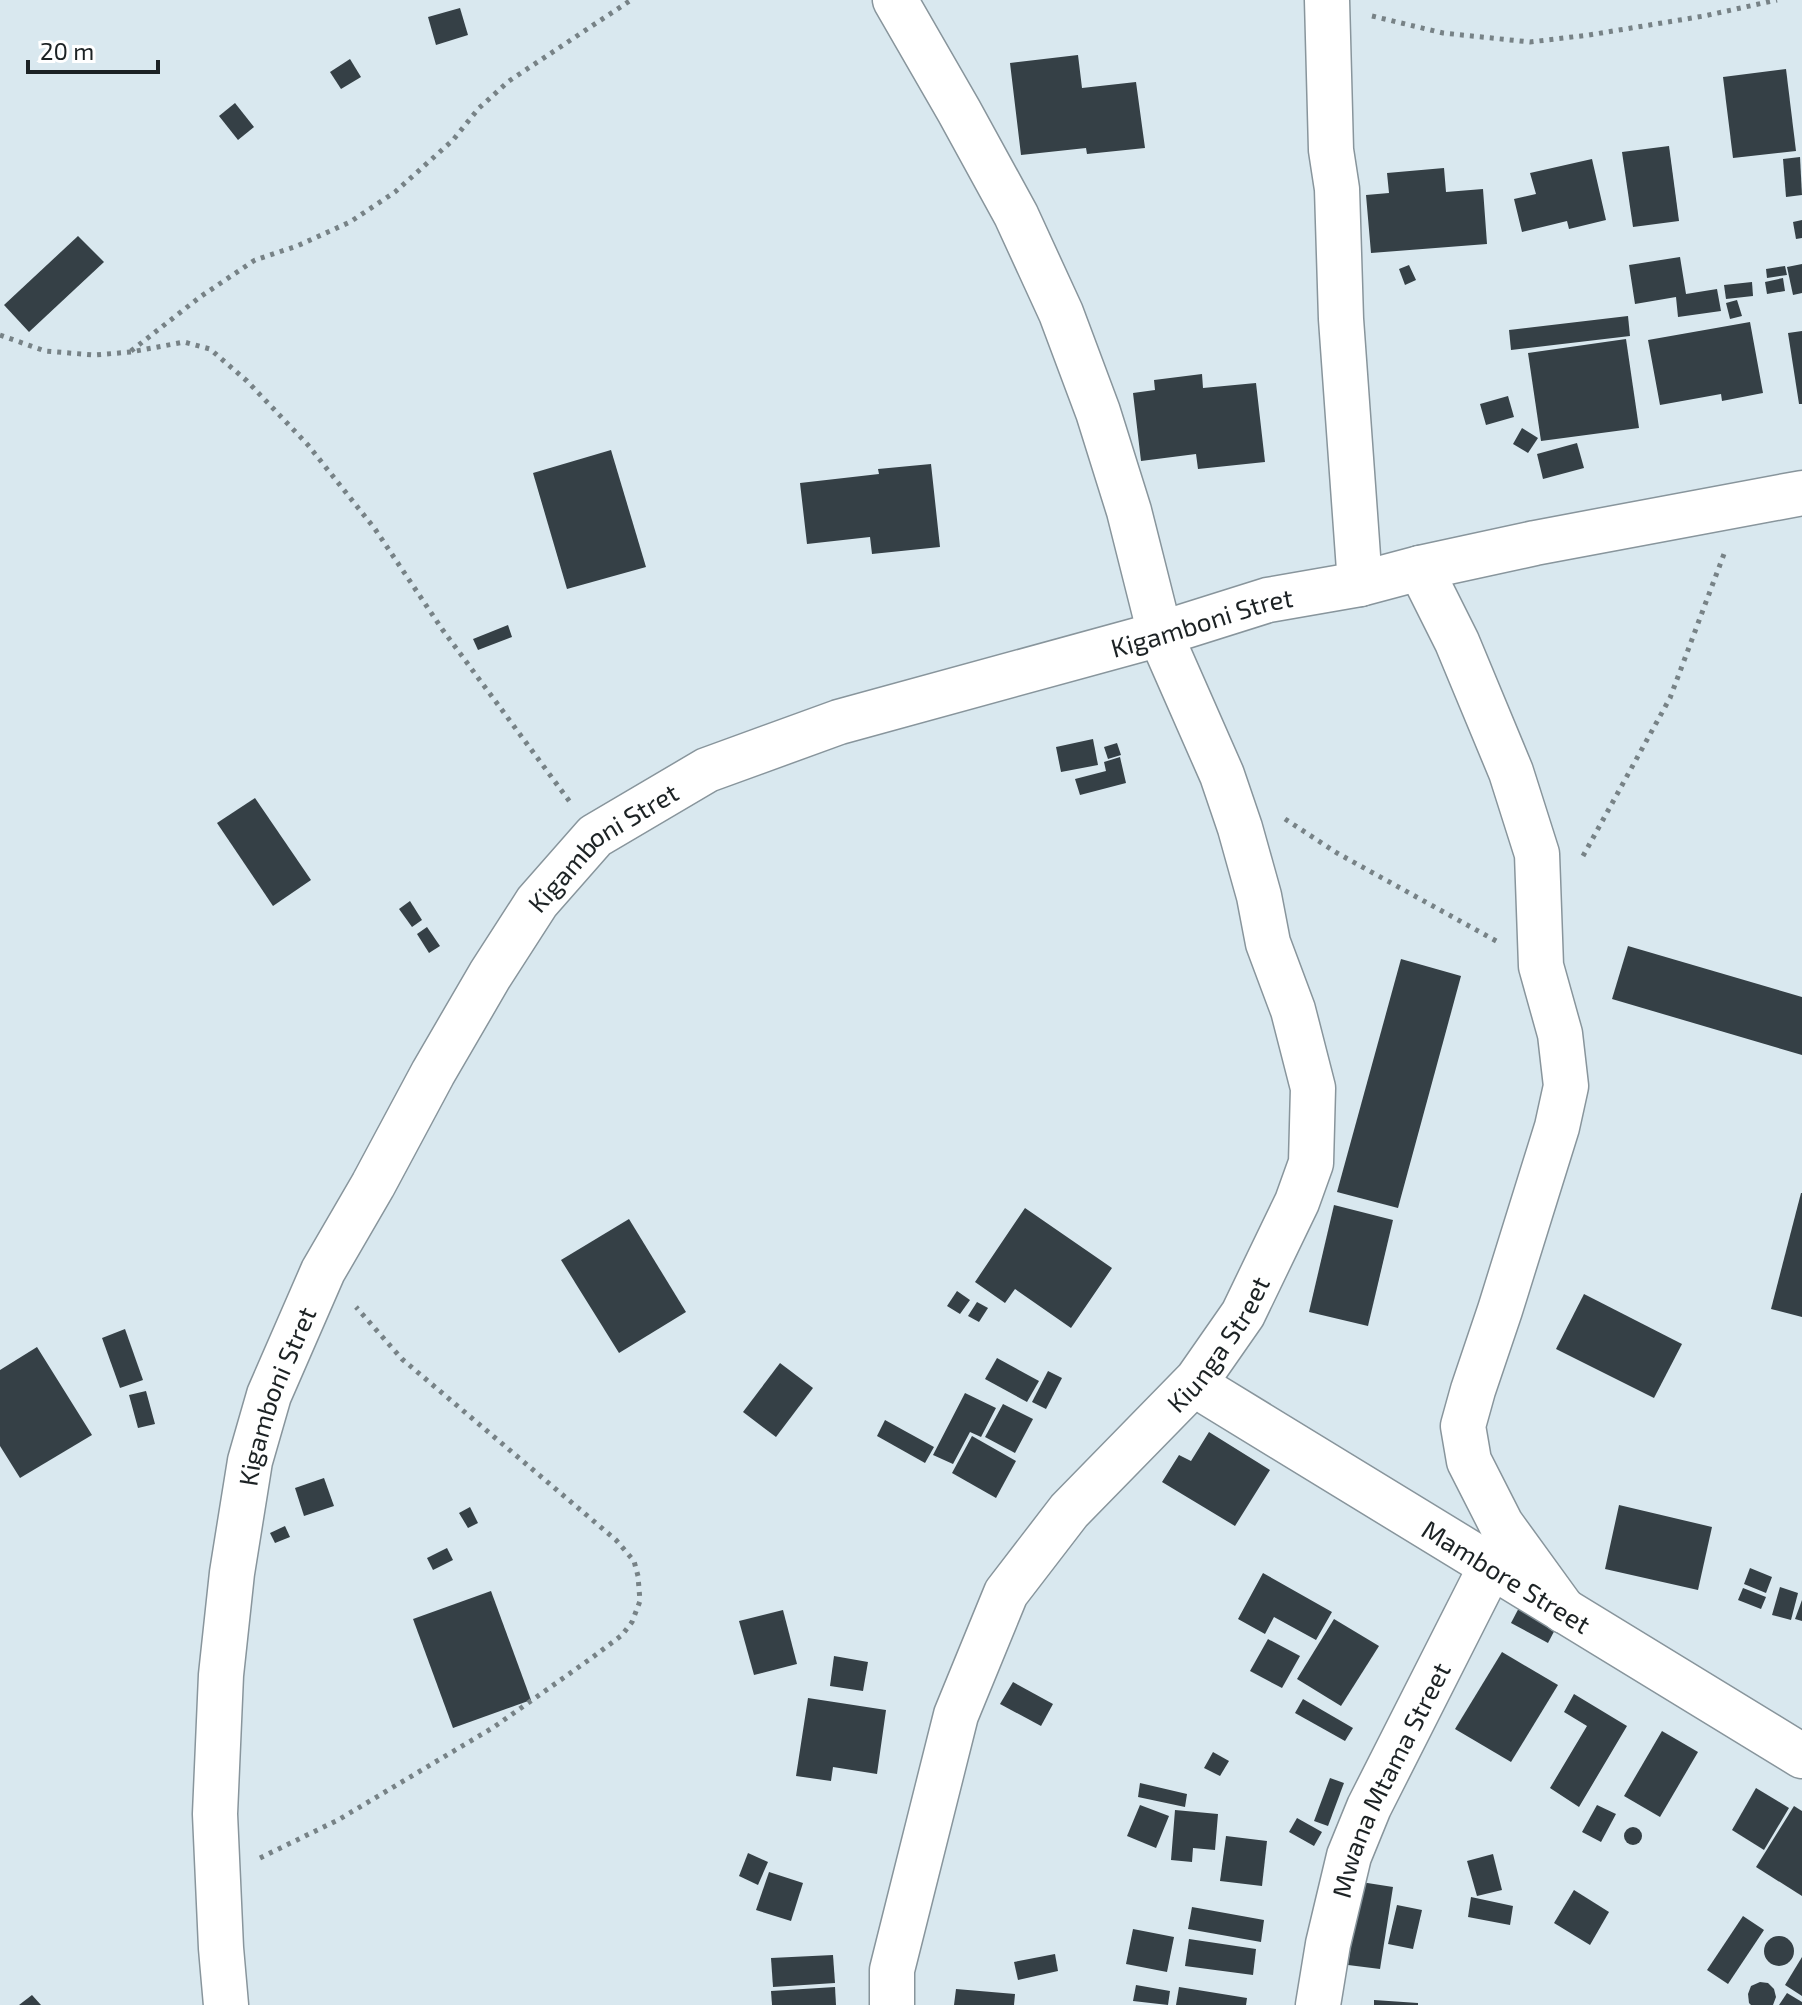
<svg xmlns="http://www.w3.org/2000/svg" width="1802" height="2005" font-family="'Exo 2',sans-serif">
	<rect width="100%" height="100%" fill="#d9e8ef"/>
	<!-- building -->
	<g fill="#354046">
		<path d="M460 8 468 35 436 45 428 17Z"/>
		<path d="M1078 55 1082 88 1136 82 1145 148 1087 154 1086 148 1021 155 1010 63Z"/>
		<path d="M350 59 361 77 341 89 330 72Z"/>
		<path d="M1786 69 1796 151 1733 158 1723 77Z"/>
		<path d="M235 103 254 127 238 140 219 116Z"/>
		<path d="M1669 146 1679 221 1633 227 1622 152Z"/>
		<path d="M1800 157 1802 195 1786 197 1783 159Z"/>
		<path d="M1592 159 1606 220 1569 229 1567 221 1522 232 1514 199 1536 194 1530 173Z"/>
		<path d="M1444 168 1446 192 1483 189 1487 244 1371 253 1366 195 1389 193 1387 173Z"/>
		<path d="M1802 220V238L1796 239 1793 222Z"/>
		<path d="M78 236 104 262 29 332 4 305Z"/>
		<path d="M1680 257 1686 294 1717 289 1721 311 1678 317 1676 297 1635 304 1629 265Z"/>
		<path d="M1802 264V293L1793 295 1787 267Z"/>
		<path d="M1409 265 1416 280 1405 285 1399 269Z"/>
		<path d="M1785 266 1787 275 1767 278 1766 269Z"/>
		<path d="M1783 278 1785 291 1767 294 1765 282Z"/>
		<path d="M1752 282 1753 296 1726 299 1724 285Z"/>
		<path d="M1737 300 1742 316 1730 319 1726 303Z"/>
		<path d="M1628 316 1630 336 1511 350 1509 330Z"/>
		<path d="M1750 322 1763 393 1722 401 1721 394 1660 405 1648 340Z"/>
		<path d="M1802 331V404H1799L1788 333Z"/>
		<path d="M1626 339 1639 428 1541 441 1528 353Z"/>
		<path d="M1202 374 1203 388 1256 383 1265 462 1198 469 1196 454 1141 461 1133 393 1155 390 1154 380Z"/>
		<path d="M1508 396 1514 417 1486 425 1480 404Z"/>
		<path d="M1522 428 1538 438 1528 453 1513 444Z"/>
		<path d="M1577 443 1584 468 1543 479 1537 454Z"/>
		<path d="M611 450 646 567 567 589 533 473Z"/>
		<path d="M931 464 940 547 872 554 870 537 807 544 800 483 879 474 878 469Z"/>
		<path d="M508 625 512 637 478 650 473 639Z"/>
		<path d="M1093 739 1098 765 1061 772 1056 747Z"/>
		<path d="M1117 743 1121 755 1108 759 1104 747Z"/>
		<path d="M1120 757 1126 783 1080 795 1075 779 1106 771 1104 762Z"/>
		<path d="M255 798 311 880 273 906 217 823Z"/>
		<path d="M410 901 422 920 412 927 399 909Z"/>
		<path d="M427 927 440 946 429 953 417 934Z"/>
		<path d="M1628 946 1802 997V1055L1612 999Z"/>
		<path d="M1401 959 1461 976 1398 1208 1337 1192Z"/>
		<path d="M1801 1193H1802V1317L1771 1309Z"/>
		<path d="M1334 1205 1393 1220 1368 1326 1309 1312Z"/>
		<path d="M1025 1208 1112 1268 1071 1328 1015 1289 1005 1303 975 1282Z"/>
		<path d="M629 1219 686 1312 619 1353 561 1260Z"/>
		<path d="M957 1291 970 1300 960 1314 947 1306Z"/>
		<path d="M1584 1294 1682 1344 1654 1398 1556 1349Z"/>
		<path d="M977 1302 988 1308 979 1322 968 1316Z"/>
		<path d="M125 1329 143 1380 120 1388 102 1338Z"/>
		<path d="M37 1347 92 1435 20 1478 0 1446V1370Z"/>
		<path d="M997 1358 1039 1381 1027 1402 985 1379Z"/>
		<path d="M780 1363 813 1388 776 1437 743 1412Z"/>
		<path d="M1048 1371 1062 1378 1046 1409 1032 1402Z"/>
		<path d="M146 1391 155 1424 138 1428 129 1395Z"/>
		<path d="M965 1393 996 1408 981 1437 970 1432 953 1464 933 1455Z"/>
		<path d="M1003 1404 1033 1419 1015 1453 985 1437Z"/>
		<path d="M885 1420 934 1447 925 1463 877 1436Z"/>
		<path d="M1209 1432 1270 1470 1235 1526 1162 1482 1179 1455 1191 1461Z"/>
		<path d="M972 1436 1016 1461 996 1498 952 1473Z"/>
		<path d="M324 1478 334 1506 304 1516 295 1488Z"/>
		<path d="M1619 1505 1712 1527 1698 1590 1605 1569Z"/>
		<path d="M470 1507 478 1523 468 1528 459 1513Z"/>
		<path d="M285 1526 290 1537 275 1543 270 1533Z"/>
		<path d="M447 1548 453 1560 433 1570 427 1558Z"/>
		<path d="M1750 1568 1772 1577 1766 1593 1744 1584Z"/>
		<path d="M1263 1573 1332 1612 1316 1640 1274 1617 1265 1634 1238 1619Z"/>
		<path d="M1780 1587 1798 1593 1791 1620 1772 1615Z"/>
		<path d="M1743 1588 1766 1597 1761 1609 1738 1600Z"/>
		<path d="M491 1591 531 1700 453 1728 413 1619Z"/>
		<path d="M1802 1600V1621L1795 1619Z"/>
		<path d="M1522 1602 1559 1622 1548 1643 1511 1623Z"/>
		<path d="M783 1610 797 1664 754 1675 739 1621Z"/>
		<path d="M1334 1619 1379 1646 1341 1706 1297 1679Z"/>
		<path d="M1268 1639 1300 1656 1282 1688 1250 1671Z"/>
		<path d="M1502 1652 1558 1685 1511 1762 1455 1729Z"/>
		<path d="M834 1656 868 1662 863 1691 830 1686Z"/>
		<path d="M1013 1682 1053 1704 1041 1726 1000 1704Z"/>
		<path d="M1574 1694 1627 1726 1579 1807 1550 1788 1587 1726 1564 1712Z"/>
		<path d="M808 1698 886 1710 877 1774 833 1767 831 1781 796 1776Z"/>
		<path d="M1303 1699 1353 1728 1345 1741 1295 1713Z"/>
		<path d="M1662 1731 1698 1752 1660 1817 1624 1796Z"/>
		<path d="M1213 1752 1229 1761 1220 1776 1204 1768Z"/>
		<path d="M1330 1778 1344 1783 1328 1826 1314 1821Z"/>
		<path d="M1140 1783 1187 1794 1185 1807 1138 1797Z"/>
		<path d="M1756 1788 1789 1808 1764 1850 1732 1830Z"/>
		<path d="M1140 1805 1169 1816 1156 1848 1127 1836Z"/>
		<path d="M1597 1805 1616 1814 1601 1842 1582 1832Z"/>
		<path d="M1794 1806 1802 1811V1896L1756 1867Z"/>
		<path d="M1175 1810 1218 1814 1215 1850 1193 1848 1192 1862 1171 1860Z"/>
		<path d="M1297 1818 1322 1832 1314 1846 1289 1832Z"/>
		<circle cx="1633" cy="1836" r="9"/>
		<path d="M1226 1836 1267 1841 1262 1886 1220 1881Z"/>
		<path d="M748 1853 768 1862 758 1885 739 1876Z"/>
		<path d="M1493 1854 1502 1890 1477 1896 1467 1861Z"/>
		<path d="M769 1872 803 1883 791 1921 756 1910Z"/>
		<path d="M1361 1882 1393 1887 1380 1969 1348 1965Z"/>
		<path d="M1574 1890 1609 1912 1590 1945 1554 1923Z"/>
		<path d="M1471 1897 1513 1906 1510 1925 1468 1917Z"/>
		<path d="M1397 1905 1422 1910 1413 1949 1388 1944Z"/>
		<path d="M1192 1907 1264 1920 1261 1942 1188 1929Z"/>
		<path d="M1743 1916 1764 1930 1728 1984 1707 1970Z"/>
		<path d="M1133 1929 1174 1937 1167 1972 1126 1964Z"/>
		<circle cx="1779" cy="1951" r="15"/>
		<path d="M1189 1939 1256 1949 1253 1975 1185 1966Z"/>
		<path d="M1055 1954 1058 1971 1018 1980 1014 1962Z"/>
		<path d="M833 1955 835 1983 773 1987 771 1958Z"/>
		<path d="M1802 1957V1996L1785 1985Z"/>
		<path d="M1760 1982 1768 1983 1774 1989 1776 1997 1773 2005H1751L1749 2003 1748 1994 1751 1986Z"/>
		<path d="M1136 1985 1170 1991 1168 2005 1133 2001Z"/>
		<path d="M835 1987 836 2005H772L771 1991Z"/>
		<path d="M1179 1987 1247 1998 1246 2005H1176Z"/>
		<path d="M956 1989 1015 1994 1014 2005H954Z"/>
		<path d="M1787 1993 1802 2002V2005H1779Z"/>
		<path d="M32 1995 41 2005H19Z"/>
		<path d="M1374 2000 1418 2003V2005H1374Z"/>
	</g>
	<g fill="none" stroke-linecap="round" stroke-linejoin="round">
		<!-- minor casing -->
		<g stroke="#88959c" stroke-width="47">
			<g id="minor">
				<path d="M1327 0 1331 150 1337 189 1341 319 1360 584"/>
				<path d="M1420 568 1457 642 1511 772 1537 854 1541 966 1560 1034 1566 1086 1557 1127 1500 1310 1473 1390 1463 1426 1469 1461 1501 1524 1564 1611"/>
				<path id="s1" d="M1210 1394 1802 1756"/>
				<path id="s2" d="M226 2005 221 1948 215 1814 221 1675 232 1573 250 1461 269 1395 323 1271 373 1185 433 1073 490 975 537 902 595 836 707 770 839 722 1160 634 1268 600 1360 584 1420 568 1535 543 1802 493"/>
				<path id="s3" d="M892 2005V1970L956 1715 1006 1593 1069 1511 1197 1380 1243 1314 1297 1202 1311 1163 1313 1088 1293 1010 1268 943 1259 896 1240 828 1222 775 1160 634 1129 511 1098 412 1061 313 1016 215 959 111 895 0"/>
				<path id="s4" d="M1318 2005 1328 1944 1349 1856 1369 1807 1491 1566"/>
			</g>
		</g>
		<!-- path -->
		<g stroke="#778286" stroke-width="5" stroke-dasharray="4 6" stroke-linecap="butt">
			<path d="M1372 16 1443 33 1530 42 1589 35 1704 16 1777 0"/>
			<path d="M0 335 45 351 94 355 131 352 184 342 210 349 247 381 308 445 375 529 442 629 570 802"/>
			<path d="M131 351 200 297 255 260 297 246 350 222 395 192 453 140 479 108 509 81 631 0"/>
			<path d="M1285 819 1337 853 1498 942"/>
			<path d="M1583 856 1670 698 1724 554"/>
			<path d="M260 1858 338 1820 494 1727 593 1657 622 1635 632 1622 640 1601 638 1576 634 1561 616 1540 402 1359 356 1307"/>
		</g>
		<!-- minor -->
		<use href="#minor" stroke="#fff" stroke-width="44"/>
	</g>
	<g text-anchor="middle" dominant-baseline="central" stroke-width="8" stroke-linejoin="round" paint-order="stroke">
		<!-- street labels -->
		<g font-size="26" fill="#1c2224" stroke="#fff">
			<text stroke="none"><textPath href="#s2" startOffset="1912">Kigamboni Stret</textPath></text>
			<text stroke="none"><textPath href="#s2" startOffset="1264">Kigamboni Stret</textPath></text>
			<text stroke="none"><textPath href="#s3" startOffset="758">Kiunga Street</textPath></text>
			<text stroke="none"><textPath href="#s2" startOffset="616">Kigamboni Stret</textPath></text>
			<text stroke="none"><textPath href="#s1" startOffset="348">Mambore Street</textPath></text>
			<text stroke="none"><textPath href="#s4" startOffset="238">Mwana Mtama Street</textPath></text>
		</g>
	</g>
	<!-- scale -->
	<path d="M28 60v12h130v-12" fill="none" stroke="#1c2224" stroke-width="4"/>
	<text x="40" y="60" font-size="24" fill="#1c2224" stroke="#ffffff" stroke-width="6" paint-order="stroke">20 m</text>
</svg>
